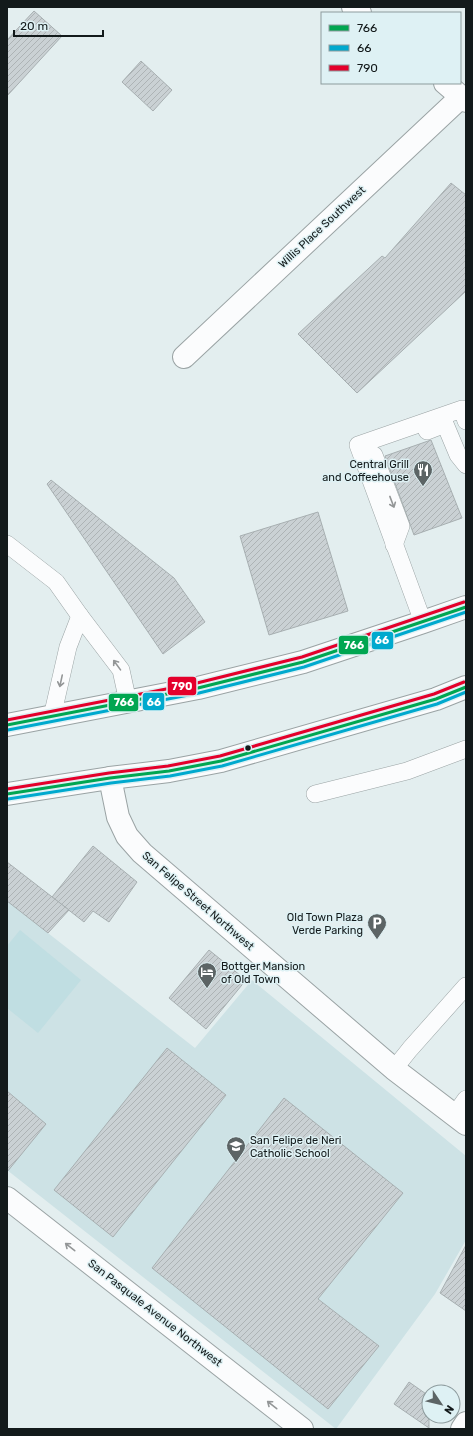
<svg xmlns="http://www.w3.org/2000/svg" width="473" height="1436" font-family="Rubik,sans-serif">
	<defs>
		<pattern id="building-hatch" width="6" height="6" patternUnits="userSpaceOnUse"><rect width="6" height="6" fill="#cad1d4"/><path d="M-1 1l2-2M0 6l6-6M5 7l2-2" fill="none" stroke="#adb3b5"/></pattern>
	</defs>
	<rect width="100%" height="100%" fill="#e3eeef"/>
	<!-- built -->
	<path fill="#cde2e5" d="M7 901 195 1048 252 980 466 1156V1240L435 1294 336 1429 7 1170Z"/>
	<!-- green -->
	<path fill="#c0dee2" d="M20 930 81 980 38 1033 7 1008V946Z"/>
	<!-- building -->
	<g fill="url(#building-hatch)" stroke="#a7afb1">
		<path d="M34 11 62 36 7 96V40Z"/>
		<path d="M141 61 172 90 153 111 122 82Z"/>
		<path d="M451 183 466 195V291L357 393 298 334 382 256 385 258Z"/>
		<path d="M431 440 462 518 414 535 385 456Z"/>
		<path d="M51 480 174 578 205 622 163 654 47 484Z"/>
		<path d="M318 512 348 611 269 635 240 536Z"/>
		<path d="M93 846 137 882 109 922 93 911 84 922 52 897Z"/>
		<path d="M7 862 69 910 48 933 7 901Z"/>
		<path d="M209 950 246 980 206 1029 169 998Z"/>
		<path d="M167 1048 226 1095 113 1237 54 1190Z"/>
		<path d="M7 1091 46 1124 7 1172Z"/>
		<path d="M284 1098 403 1193 318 1299 379 1346 328 1409 152 1268Z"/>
		<path d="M466 1245V1311L440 1293Z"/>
		<path d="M409 1382 429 1396V1428L394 1404Z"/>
	</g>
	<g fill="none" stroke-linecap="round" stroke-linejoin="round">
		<!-- service casing -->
		<g stroke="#9aa3a4" stroke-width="18">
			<g id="service">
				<path d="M427 431 445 424 458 455 466 465"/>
				<path d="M374 455 401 526 394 545"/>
				<path d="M7 544 56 582 80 616"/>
				<path d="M423 622 358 445 462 409 466 421"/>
				<path d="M52 717 68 647 80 616 121 670 128 702"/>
				<path d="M315 794 407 771 466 749"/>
				<path d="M394 1069 410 1049 466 986"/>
				<path d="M454 1116 466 1099"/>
			</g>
		</g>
		<!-- minor casing -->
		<g stroke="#9aa3a4" stroke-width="24">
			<g id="minor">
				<path d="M353 7 360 13"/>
				<path d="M445 83 466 101"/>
				<path d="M184 357 461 97"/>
				<path d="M7 1198 302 1429"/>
			</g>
		</g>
		<!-- tertiary casing -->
		<g stroke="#9aa3a4" stroke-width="24">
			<g id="tertiary">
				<path d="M110 778 118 817 127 836 142 853 394 1069 466 1124"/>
				<path d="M462 1429 466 1423"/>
			</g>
		</g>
		<!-- primary casing -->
		<g stroke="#9aa3a4" stroke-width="24">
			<g id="primary">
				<path d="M7 725 198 688 303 662 423 622 466 607"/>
				<path d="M7 794 110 778 169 771 221 761 436 699 466 687"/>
			</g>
		</g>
		<!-- service -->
		<use href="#service" stroke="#fbfcfd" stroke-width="17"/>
		<!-- minor -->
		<use href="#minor" stroke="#fbfcfd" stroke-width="22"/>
		<!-- tertiary -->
		<use href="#tertiary" stroke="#fbfcfd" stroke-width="22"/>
		<!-- primary -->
		<use href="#primary" stroke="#fbfcfd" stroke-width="22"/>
		<!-- bus-1 casing -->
		<g stroke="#def1f4" stroke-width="6">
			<g id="bus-1">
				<path d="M7 725 198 688 303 662 466 607"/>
				<path d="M7 794 110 778 169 771 221 761 436 699 466 687"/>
			</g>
		</g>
		<!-- bus-2 casing -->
		<g stroke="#def1f4" stroke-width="6">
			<g id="bus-2">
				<path d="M8 730 199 693 304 667 466 612"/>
				<path d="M8 799 111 783 170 776 222 766 437 704 466 692"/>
			</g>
		</g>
		<!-- bus-3 casing -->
		<g stroke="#def1f4" stroke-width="6">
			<g id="bus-3">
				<path d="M7 720 197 683 302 657 464 602"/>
				<path d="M7 789 109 773 168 766 220 756 434 694 464 682"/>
			</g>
		</g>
		<!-- bus-1 -->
		<use href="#bus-1" stroke="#00a651" stroke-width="3"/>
		<!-- bus-2 -->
		<use href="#bus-2" stroke="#00a9ce" stroke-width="3"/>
		<!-- bus-3 -->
		<use href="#bus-3" stroke="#e4002b" stroke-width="3"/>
	</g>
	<!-- one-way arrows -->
	<defs><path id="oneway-shaft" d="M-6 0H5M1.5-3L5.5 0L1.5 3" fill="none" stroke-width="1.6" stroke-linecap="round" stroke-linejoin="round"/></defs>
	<g stroke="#939697">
		<use href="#oneway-shaft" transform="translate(392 502) rotate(69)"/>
		<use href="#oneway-shaft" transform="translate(117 665) rotate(-126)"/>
		<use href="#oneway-shaft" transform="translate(61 681) rotate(102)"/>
		<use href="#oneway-shaft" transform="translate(70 1247) rotate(-142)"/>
		<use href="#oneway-shaft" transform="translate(272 1405) rotate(-142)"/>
	</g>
	<!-- icons -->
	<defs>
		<g id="restaurant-pin" transform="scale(1)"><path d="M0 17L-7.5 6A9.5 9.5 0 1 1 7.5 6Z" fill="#5c6465" stroke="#def1f4"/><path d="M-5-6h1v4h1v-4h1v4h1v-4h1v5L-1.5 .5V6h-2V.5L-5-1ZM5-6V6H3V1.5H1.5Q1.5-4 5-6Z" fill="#fff"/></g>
		<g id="parking-pin" transform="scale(1)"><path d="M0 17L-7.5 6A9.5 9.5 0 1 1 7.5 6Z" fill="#5c6465" stroke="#def1f4"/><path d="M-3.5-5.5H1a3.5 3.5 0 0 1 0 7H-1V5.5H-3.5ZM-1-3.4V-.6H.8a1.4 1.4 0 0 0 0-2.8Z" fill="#fff"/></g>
		<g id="hotel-pin" transform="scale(1)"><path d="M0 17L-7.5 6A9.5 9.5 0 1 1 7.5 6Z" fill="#5c6465" stroke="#def1f4"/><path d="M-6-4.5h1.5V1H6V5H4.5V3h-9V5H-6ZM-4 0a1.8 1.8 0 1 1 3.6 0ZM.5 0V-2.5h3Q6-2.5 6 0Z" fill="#fff"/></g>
		<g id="school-pin" transform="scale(1)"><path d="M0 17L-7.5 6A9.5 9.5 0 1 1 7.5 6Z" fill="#5c6465" stroke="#def1f4"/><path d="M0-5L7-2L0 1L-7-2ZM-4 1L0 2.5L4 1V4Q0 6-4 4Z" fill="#fff"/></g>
	</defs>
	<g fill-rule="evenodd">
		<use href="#restaurant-pin" x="423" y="470"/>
		<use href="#parking-pin" x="377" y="923"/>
		<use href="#hotel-pin" x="207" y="972"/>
		<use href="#school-pin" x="236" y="1146"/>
	</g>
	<!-- markers -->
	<circle fill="#131a1b" stroke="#def1f4" stroke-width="1.5" cx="248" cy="748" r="3.5"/>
	<g text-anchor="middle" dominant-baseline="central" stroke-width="3" stroke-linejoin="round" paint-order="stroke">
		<!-- street labels -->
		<g font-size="11" fill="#131a1b" stroke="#def1f4">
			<text transform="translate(322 227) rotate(-43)">Willis Place Southwest</text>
			<text transform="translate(198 901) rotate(41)">San Felipe Street Northwest</text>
			<text transform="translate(155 1313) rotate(38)">San Pasquale Avenue Northwest</text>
		</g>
		<!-- poi labels -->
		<g font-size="11" fill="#131a1b" stroke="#def1f4" text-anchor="end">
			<text x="409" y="464">Central Grill<tspan x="409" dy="13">and Coffeehouse</tspan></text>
			<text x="363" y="917">Old Town Plaza<tspan x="363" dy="13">Verde Parking</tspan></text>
			<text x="221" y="966" text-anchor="start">Bottger Mansion<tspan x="221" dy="13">of Old Town</tspan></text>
			<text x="250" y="1140" text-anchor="start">San Felipe de Neri<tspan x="250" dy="13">Catholic School</tspan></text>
		</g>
	</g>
	<g stroke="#def1f4" stroke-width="1.5">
		<rect x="371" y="631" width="23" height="19" rx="4" fill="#00a9ce"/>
		<rect x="338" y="635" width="31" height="20" rx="4" fill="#00a651"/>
		<rect x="167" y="676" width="30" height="20" rx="4" fill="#e4002b"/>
		<rect x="142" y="692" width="23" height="19" rx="4" fill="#00a9ce"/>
		<rect x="108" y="693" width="31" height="19" rx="4" fill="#00a651"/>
	</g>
	<g font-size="11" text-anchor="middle" font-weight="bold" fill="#fff">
		<text x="382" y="644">66</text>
		<text x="354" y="649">766</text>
		<text x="182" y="690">790</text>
		<text x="154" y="706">66</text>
		<text x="124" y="706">766</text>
	</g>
	<!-- border -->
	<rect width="473" height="1436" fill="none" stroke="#131a1b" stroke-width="16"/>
	<!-- legend -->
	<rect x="321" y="12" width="140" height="72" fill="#def1f4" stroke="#8d9b9d"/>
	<rect x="329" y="25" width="20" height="6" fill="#00a651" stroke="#8d9b9d"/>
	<text x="357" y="32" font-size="12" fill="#131a1b">766</text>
	<rect x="329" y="45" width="20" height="6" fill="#00a9ce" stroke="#8d9b9d"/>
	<text x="357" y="52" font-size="12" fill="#131a1b">66</text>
	<rect x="329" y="65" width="20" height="6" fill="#e4002b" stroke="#8d9b9d"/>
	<text x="357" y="72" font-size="12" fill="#131a1b">790</text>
	<!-- north arrow -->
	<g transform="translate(441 1404) rotate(125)"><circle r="19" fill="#def1f4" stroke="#8d9b9d"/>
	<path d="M0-3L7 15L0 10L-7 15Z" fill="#5c6465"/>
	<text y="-6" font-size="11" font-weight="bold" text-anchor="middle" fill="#131a1b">N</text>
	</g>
	<!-- scale -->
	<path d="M14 30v6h89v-6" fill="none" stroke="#131a1b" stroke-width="2"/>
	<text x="20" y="30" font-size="12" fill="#131a1b" stroke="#def1f4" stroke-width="3" paint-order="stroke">20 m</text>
</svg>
